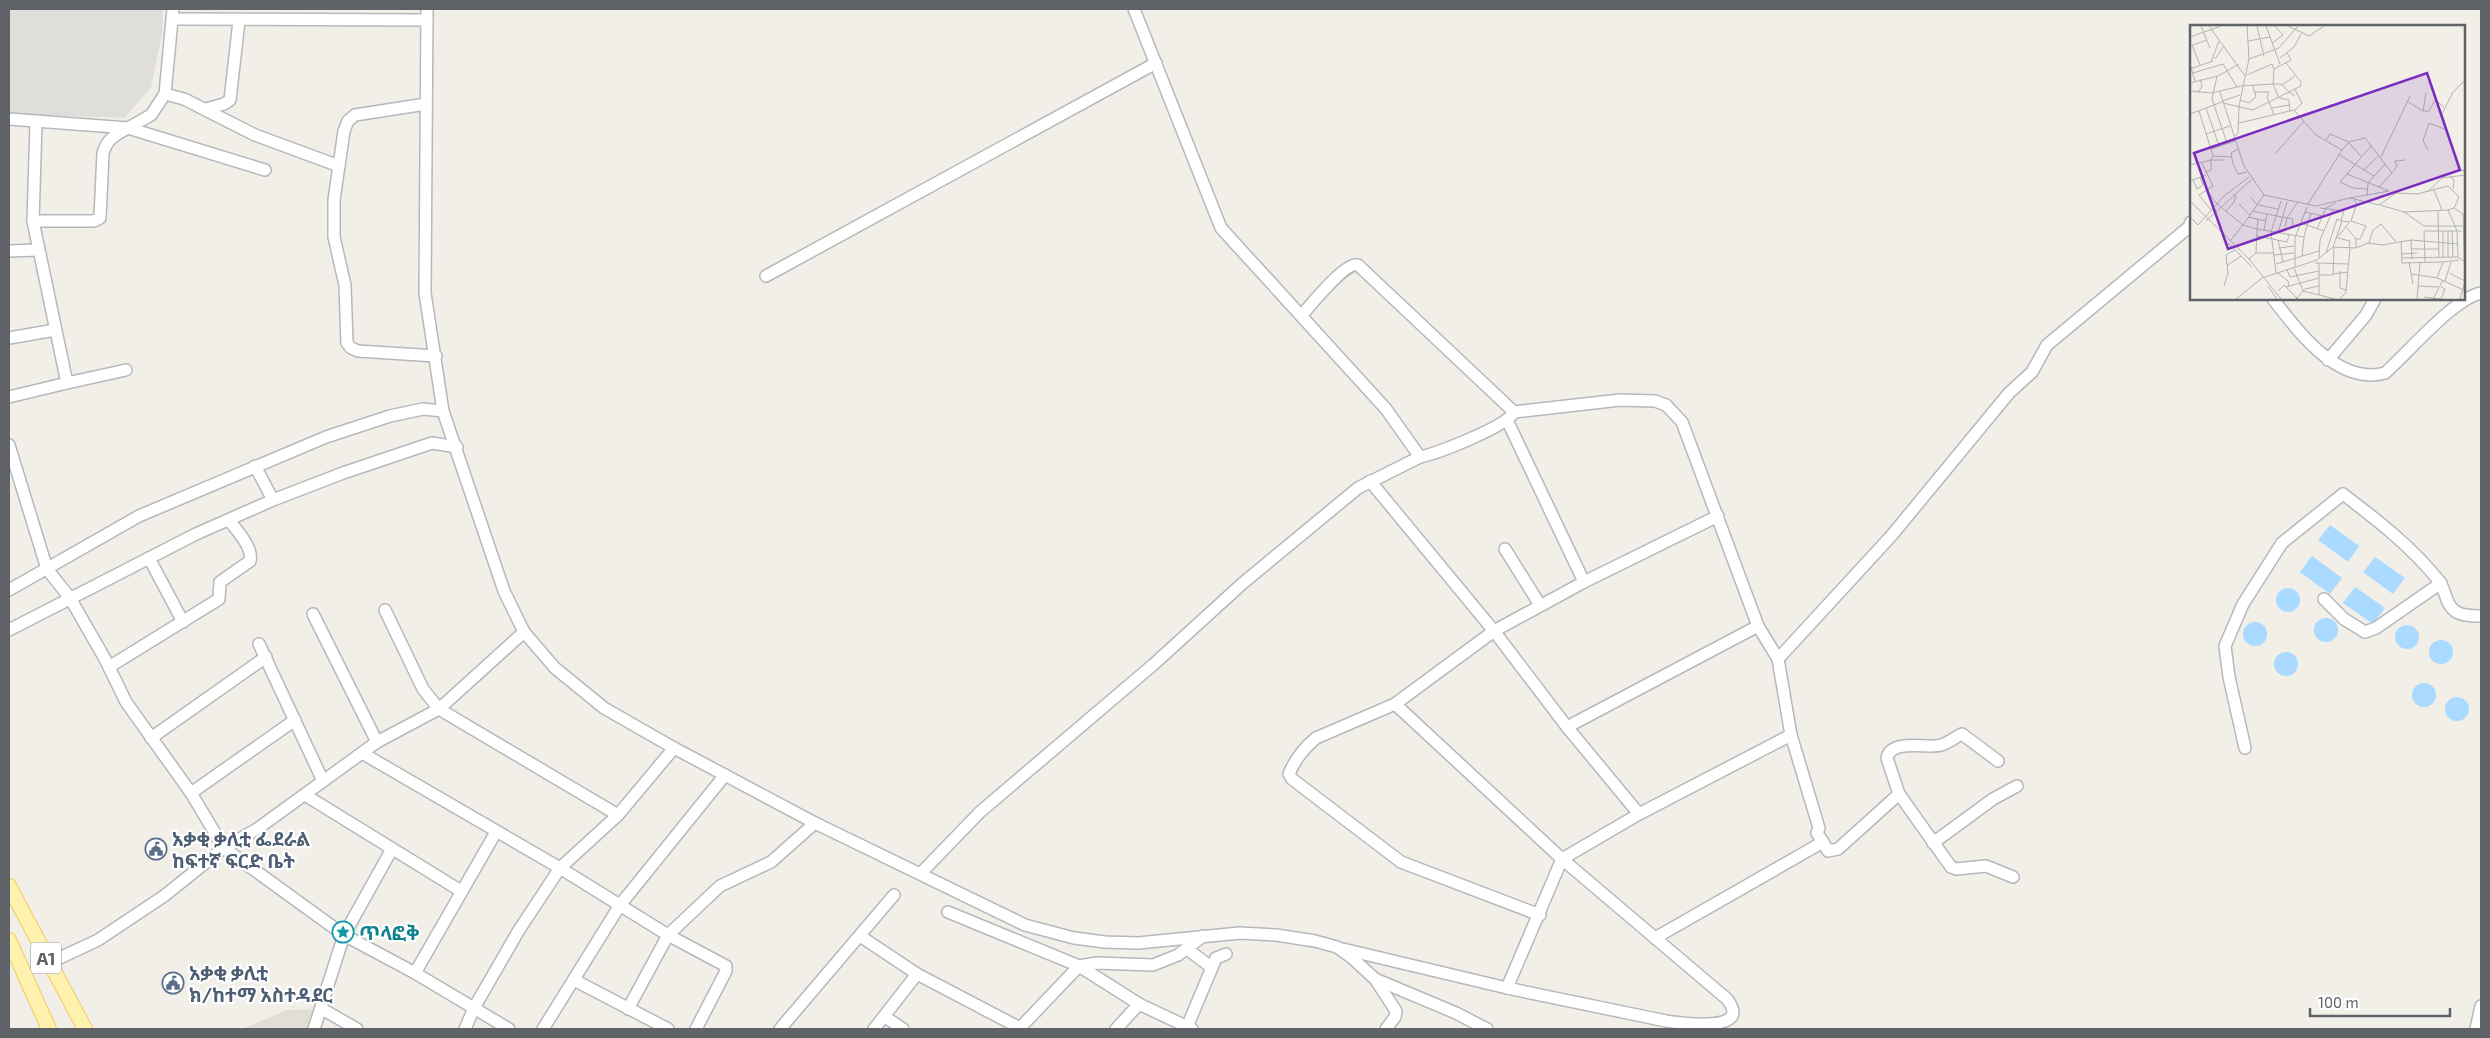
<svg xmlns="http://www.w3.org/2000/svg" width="2490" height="1038" font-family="'Exo 2','Noto Sans Ethiopic',sans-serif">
	<rect width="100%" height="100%" fill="#f1efe8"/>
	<!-- industrial -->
	<path fill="#e0deda" d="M9 9H163L162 34 151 88 124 118 9 114Z"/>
	<!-- education -->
	<path fill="#e1ded6" d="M322 1009 312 1029H242L287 1010Z"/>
	<!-- water -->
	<g fill="#aadaff">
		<path d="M2330 525 2359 546 2348 562 2318 540Z"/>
		<path d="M2312 556 2342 578 2330 594 2300 572Z"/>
		<path d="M2375 557 2405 578 2393 594 2363 572Z"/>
		<path d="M2355 587 2385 608 2373 624 2343 603Z"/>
		<circle cx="2288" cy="600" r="12"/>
		<circle cx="2326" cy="630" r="12"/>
		<circle cx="2255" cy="634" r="12"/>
		<circle cx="2407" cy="637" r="12"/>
		<circle cx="2441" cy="652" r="12"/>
		<circle cx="2286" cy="664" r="12"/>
		<circle cx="2424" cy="695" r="12"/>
		<circle cx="2457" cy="709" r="12"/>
	</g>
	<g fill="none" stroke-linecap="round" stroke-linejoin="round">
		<!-- minor casing -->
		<g stroke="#b5b8bc" stroke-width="14">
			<g id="minor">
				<path d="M427 9 425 293 443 411 504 591 524 632 555 668 604 708 674 748 815 823 1025 925 1074 938 1105 942 1138 943 1240 933 1276 935 1315 941 1337 947 1351 957 1375 979 1456 1013 1487 1029"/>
				<path d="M173 19 427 20"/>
				<path d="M165 94 184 99 255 135 339 166"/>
				<path d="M426 104 355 115 348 121 344 131 334 200V237L345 285 347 343 351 348 358 351 436 356"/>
				<path d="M206 109 224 104 230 100 239 21"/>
				<path d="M9 119 128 128 151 115 165 94 173 9"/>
				<path d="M33 221H94L100 218 103 153C107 139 115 135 128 128L265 170"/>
				<path d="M9 251 38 250"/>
				<path d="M766 276 1156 63"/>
				<path d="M2273 299C2298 331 2338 386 2385 373 2408 353 2454 298 2481 293"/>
				<path d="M1301 316C1310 306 1346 261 1358 265L1514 412"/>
				<path d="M9 338 55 330"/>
				<path d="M2328 360 2366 315 2375 299"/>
				<path d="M67 383 126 370"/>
				<path d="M9 397 67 383 33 221 36 123"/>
				<path d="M1507 420 1584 582"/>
				<path d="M9 445 47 569 70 598 105 659 126 702 191 793 224 848 164 896 98 940 49 963"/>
				<path d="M1420 457C1438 453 1506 427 1514 412L1620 400 1655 401 1666 405 1682 422 1758 626 1778 659 1791 735 1819 828 1817 833 1823 842 1655 938"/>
				<path d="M255 466 273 500"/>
				<path d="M1370 481 1494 631 1567 727 1639 814"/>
				<path d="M1505 549 1540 605"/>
				<path d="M149 558 183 622"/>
				<path d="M9 590 139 516 326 437 390 416 423 409 443 411"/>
				<path d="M2324 599 2344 619 2365 632 2376 628 2441 583"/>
				<path d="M385 610 423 689 439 709 618 815"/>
				<path d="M313 614 377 742"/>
				<path d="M9 630 196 534 273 500 343 473 432 443 457 447"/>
				<path d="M259 644 323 781"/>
				<path d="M1778 659 1892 535 2009 393 2032 372 2047 345 2189 227 2191 222"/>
				<path d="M109 667 219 599 220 582 250 561C253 547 237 531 229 520"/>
				<path d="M1567 727 1758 626"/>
				<path d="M151 738 266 657"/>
				<path d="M2245 748 2229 677 2225 646 2243 604 2282 543 2343 494C2377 520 2412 547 2439 581 2446 590 2445 604 2455 611 2461 616 2474 616 2481 616"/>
				<path d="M362 753 560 868 668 935 720 886 771 862 815 823"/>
				<path d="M1998 761 1962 734C1955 737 1949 743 1941 745 1928 749 1891 738 1887 758L1899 794 1951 867 1956 869 1986 866 2013 877"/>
				<path d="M191 793 295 720"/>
				<path d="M305 795 461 891"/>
				<path d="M1823 842 1828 851 1838 849 1899 794"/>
				<path d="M1933 843 1993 799 2017 786"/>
				<path d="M392 849 344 935 224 848 257 829 377 742 439 709 524 632"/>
				<path d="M921 873 980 812 1154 664 1243 583 1358 488 1420 457 1386 409 1221 228 1134 9"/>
				<path d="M948 912 1079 966 1139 1004 1192 1029"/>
				<path d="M1540 915 1401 862 1292 779 1289 774C1295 759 1304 748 1316 738L1395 704 1494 631 1584 582 1718 516"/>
				<path d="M860 936 917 974 1020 1028"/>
				<path d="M1187 949 1211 967"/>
				<path d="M1343 949 1507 988 1666 1021C1680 1023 1754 1034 1727 999L1562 859 1395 704"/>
				<path d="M415 973 496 832"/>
				<path d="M574 980 668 1029"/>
				<path d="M1377 982 1396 1011 1395 1017 1386 1029"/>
				<path d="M1507 988 1562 859 1639 814 1791 735"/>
				<path d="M322 1009 357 1029"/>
				<path d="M628 1009 668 935 726 966V971L696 1029"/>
				<path d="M885 1017 903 1029"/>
				<path d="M1187 1027 1216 958 1226 954"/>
				<path d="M314 1029 344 935 415 973 509 1029"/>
				<path d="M465 1029 474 1008 519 930 560 868 618 815 674 748"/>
				<path d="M543 1029 620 905 725 775"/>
				<path d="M780 1029 894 895"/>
				<path d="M874 1029 917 974"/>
				<path d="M1019 1029 1079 966 1097 963 1153 965 1178 955 1203 936"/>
				<path d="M1116 1029 1139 1004"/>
				<path d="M2476 1029 2481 1006"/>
			</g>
		</g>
		<!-- major casing -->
		<g stroke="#f2c960" stroke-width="16">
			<g id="major">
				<path d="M9 886 85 1029"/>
				<path d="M9 940 49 1029"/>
			</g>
		</g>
		<!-- minor -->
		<use href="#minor" stroke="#fff" stroke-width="11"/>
		<!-- major -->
		<use href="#major" stroke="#fff2af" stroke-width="14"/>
	</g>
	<!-- icons -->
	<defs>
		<g id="civic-ring" transform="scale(1.125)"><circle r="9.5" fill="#fff" stroke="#5c6f8a" stroke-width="1.5"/><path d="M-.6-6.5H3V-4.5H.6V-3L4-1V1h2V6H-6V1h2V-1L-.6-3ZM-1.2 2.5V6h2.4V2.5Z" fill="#5c6f8a"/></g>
		<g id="sight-ring" transform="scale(1.125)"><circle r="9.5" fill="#fff" stroke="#0f9aa8" stroke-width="1.5"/><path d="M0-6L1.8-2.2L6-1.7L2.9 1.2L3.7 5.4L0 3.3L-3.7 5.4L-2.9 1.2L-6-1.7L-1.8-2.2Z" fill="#0f9aa8"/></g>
	</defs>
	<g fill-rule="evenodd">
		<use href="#civic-ring" x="156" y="849"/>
		<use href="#sight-ring" x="343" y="932"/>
		<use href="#civic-ring" x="173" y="983"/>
	</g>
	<g text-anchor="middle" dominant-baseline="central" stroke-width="4.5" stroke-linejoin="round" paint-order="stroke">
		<!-- shield labels -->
		<rect fill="#fff" stroke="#8f9295" stroke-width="1" x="31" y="942.5" width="30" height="31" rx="4"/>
		<g font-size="18" font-weight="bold" fill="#5f6368">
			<text x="46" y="958">A1</text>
		</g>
		<!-- service labels -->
		<g font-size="19" font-weight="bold" fill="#4e5e75" stroke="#fff" text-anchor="start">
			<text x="172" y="838">አቃቂ ቃሊቲ ፌደራል<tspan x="172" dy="22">ከፍተኛ ፍርድ ቤት</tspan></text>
			<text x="189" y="972">አቃቂ ቃሊቲ<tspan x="189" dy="22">ክ/ከተማ አስተዳደር</tspan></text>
		</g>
		<!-- culture labels -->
		<g font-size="19" font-weight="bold" fill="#0d838f" stroke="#fff" text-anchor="start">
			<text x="359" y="932">ጥላፎቅ</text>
		</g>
	</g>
	<!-- overview -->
	<g transform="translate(2190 25)">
		<rect width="275" height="275" fill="#f1efe8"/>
		<path fill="none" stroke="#b3b3b1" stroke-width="1" d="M11 1 20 23M19 1 55 51M67 1 74 31M76 1 90 39M98 1 119 11 134 1M0 12 31 1M58 16 80 12M82 18 93 10 85 1M2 20 10 40M0 21 17 15M90 33 104 22 111 9M25 34 34 21M59 34 89 23 108 1M21 37 29 16M96 38 111 57V61L99 67 105 71M0 39 5 56M0 44 23 36M84 44 83 59 88 71M84 44 101 35 97 28M3 48 33 39 47 62M57 50 82 39 84 44M27 51 22 74 37 118M275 55 263 67 252 89 269 145 275 146M0 58 28 51 49 39M63 60 64 67H79L77 72 84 90M92 60 105 51M0 66 22 68 51 61 83 59H91L99 67 63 85 33 78M30 67 54 141 74 170 126 181 160 173 189 180 206 168 227 169 258 161 269 172 264 183 258 185 267 206 268 232M8 68 12 61 10 54M86 72 99 75 100 86M50 75 59 78 66 72 65 67M32 76 50 70M217 76 233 86H239L245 75 254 82M16 83 29 121M81 83 100 80M105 85 112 78 105 65M233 86 236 68M0 89 32 77M49 98 104 85 126 110 152 125 118 179M16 109 40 101M44 112 48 108 49 81 59 34 57 1M136 115 140 109 159 117M159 118 171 131M21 124 45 116M48 124 41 128 43 139 48 149 57 147M152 125 159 117 175 113 202 148 189 162M238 125 233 116 239 98 257 105M85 129 114 96M148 129 184 151M23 131 41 132M191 132 220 71M12 138 23 161 9 170 22 186M0 140 21 135 23 131 9 86M174 145 189 130M15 147 21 145V135H35M202 148 207 141 205 136 215 135M157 149 199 166M259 151 264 155 263 164M3 155 7 164 13 160 10 152M0 156 16 150M177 164 163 163 150 157 181 121M17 165 27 179 53 200 40 216M244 165 252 185M237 167 252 153 275 150M177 171 178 158 195 139M60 172 68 180 88 184M160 173 199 166M164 175 167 178 161 196 176 201 170 214H166M0 176 59 234 91 274M49 179 60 190M190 180 214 187 259 185M130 183 154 186 151 195M264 183 273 189 275 256 270 274M36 186 44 177 46 171 43 169M62 186 97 193 107 178M248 186 249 232M115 187 133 191M214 187 234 201H273M0 192 8 200 34 171 59 152M58 192 76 196M68 194 67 204 53 200 74 170M16 196 61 155M111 198 117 200 121 189M95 202 97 193 103 194 102 203M157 203 166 214V223M127 204 136 183 146 178M74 205 77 189M234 206H272M234 206 235 237M258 206V232M262 206 263 232M88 208 97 177M67 211 97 217 99 210M114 212 117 200 134 206M148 213 160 216 159 223M88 215 93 237M145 215 160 197 152 196M221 215 222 234M211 216 212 238 253 237M38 218 62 242M179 218 183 205 191 199 207 218M89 223 104 221M221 224H249M66 228H83M136 228 147 194 152 196 143 222M211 229 227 228M84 230 104 228M253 232V206M129 233 130 215 143 185M212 233 268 232 275 237M59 234 66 228 67 204 114 212 112 231M219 237 223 259M125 238H129V270M129 238 158 239M86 239 129 226M38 240 51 231M105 242V213L117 182M104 243 113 266 145 274M97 245 100 252 129 246M150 246V263L156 265M86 248 81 207 91 176M88 248 98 256 99 261M259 248 275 256M143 249 158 247M222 249 247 253 274 265M129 250H143L144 222M247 253 253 237 269 235M255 256 261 237M34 261 38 248 36 230 45 225M78 261 87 274M228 261 248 262M96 262 129 253M88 266 94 260 108 274M234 272 251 274M46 274 72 253 127 235 143 222 166 223 178 218 193 220 221 215 268 219M106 274 115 264 129 261M150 274 156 267 160 223M227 274 230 237M243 274 253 255M251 274 255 264 251 262"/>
		<path fill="#7b2cbf" fill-opacity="0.15" stroke="#7b2cbf" stroke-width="2.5" d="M237 48 270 145 38 224 4 128Z"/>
		<rect width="275" height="275" fill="none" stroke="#5f6368" stroke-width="2.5"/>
	</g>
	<!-- border -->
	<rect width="2490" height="1038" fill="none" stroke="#5f6368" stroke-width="20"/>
	<!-- scale -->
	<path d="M2310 1008v8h140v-8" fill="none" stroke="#5f6368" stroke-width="2.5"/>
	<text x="2318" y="1008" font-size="15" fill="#5f6368" stroke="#ffffff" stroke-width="4" paint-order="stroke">100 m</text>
</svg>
